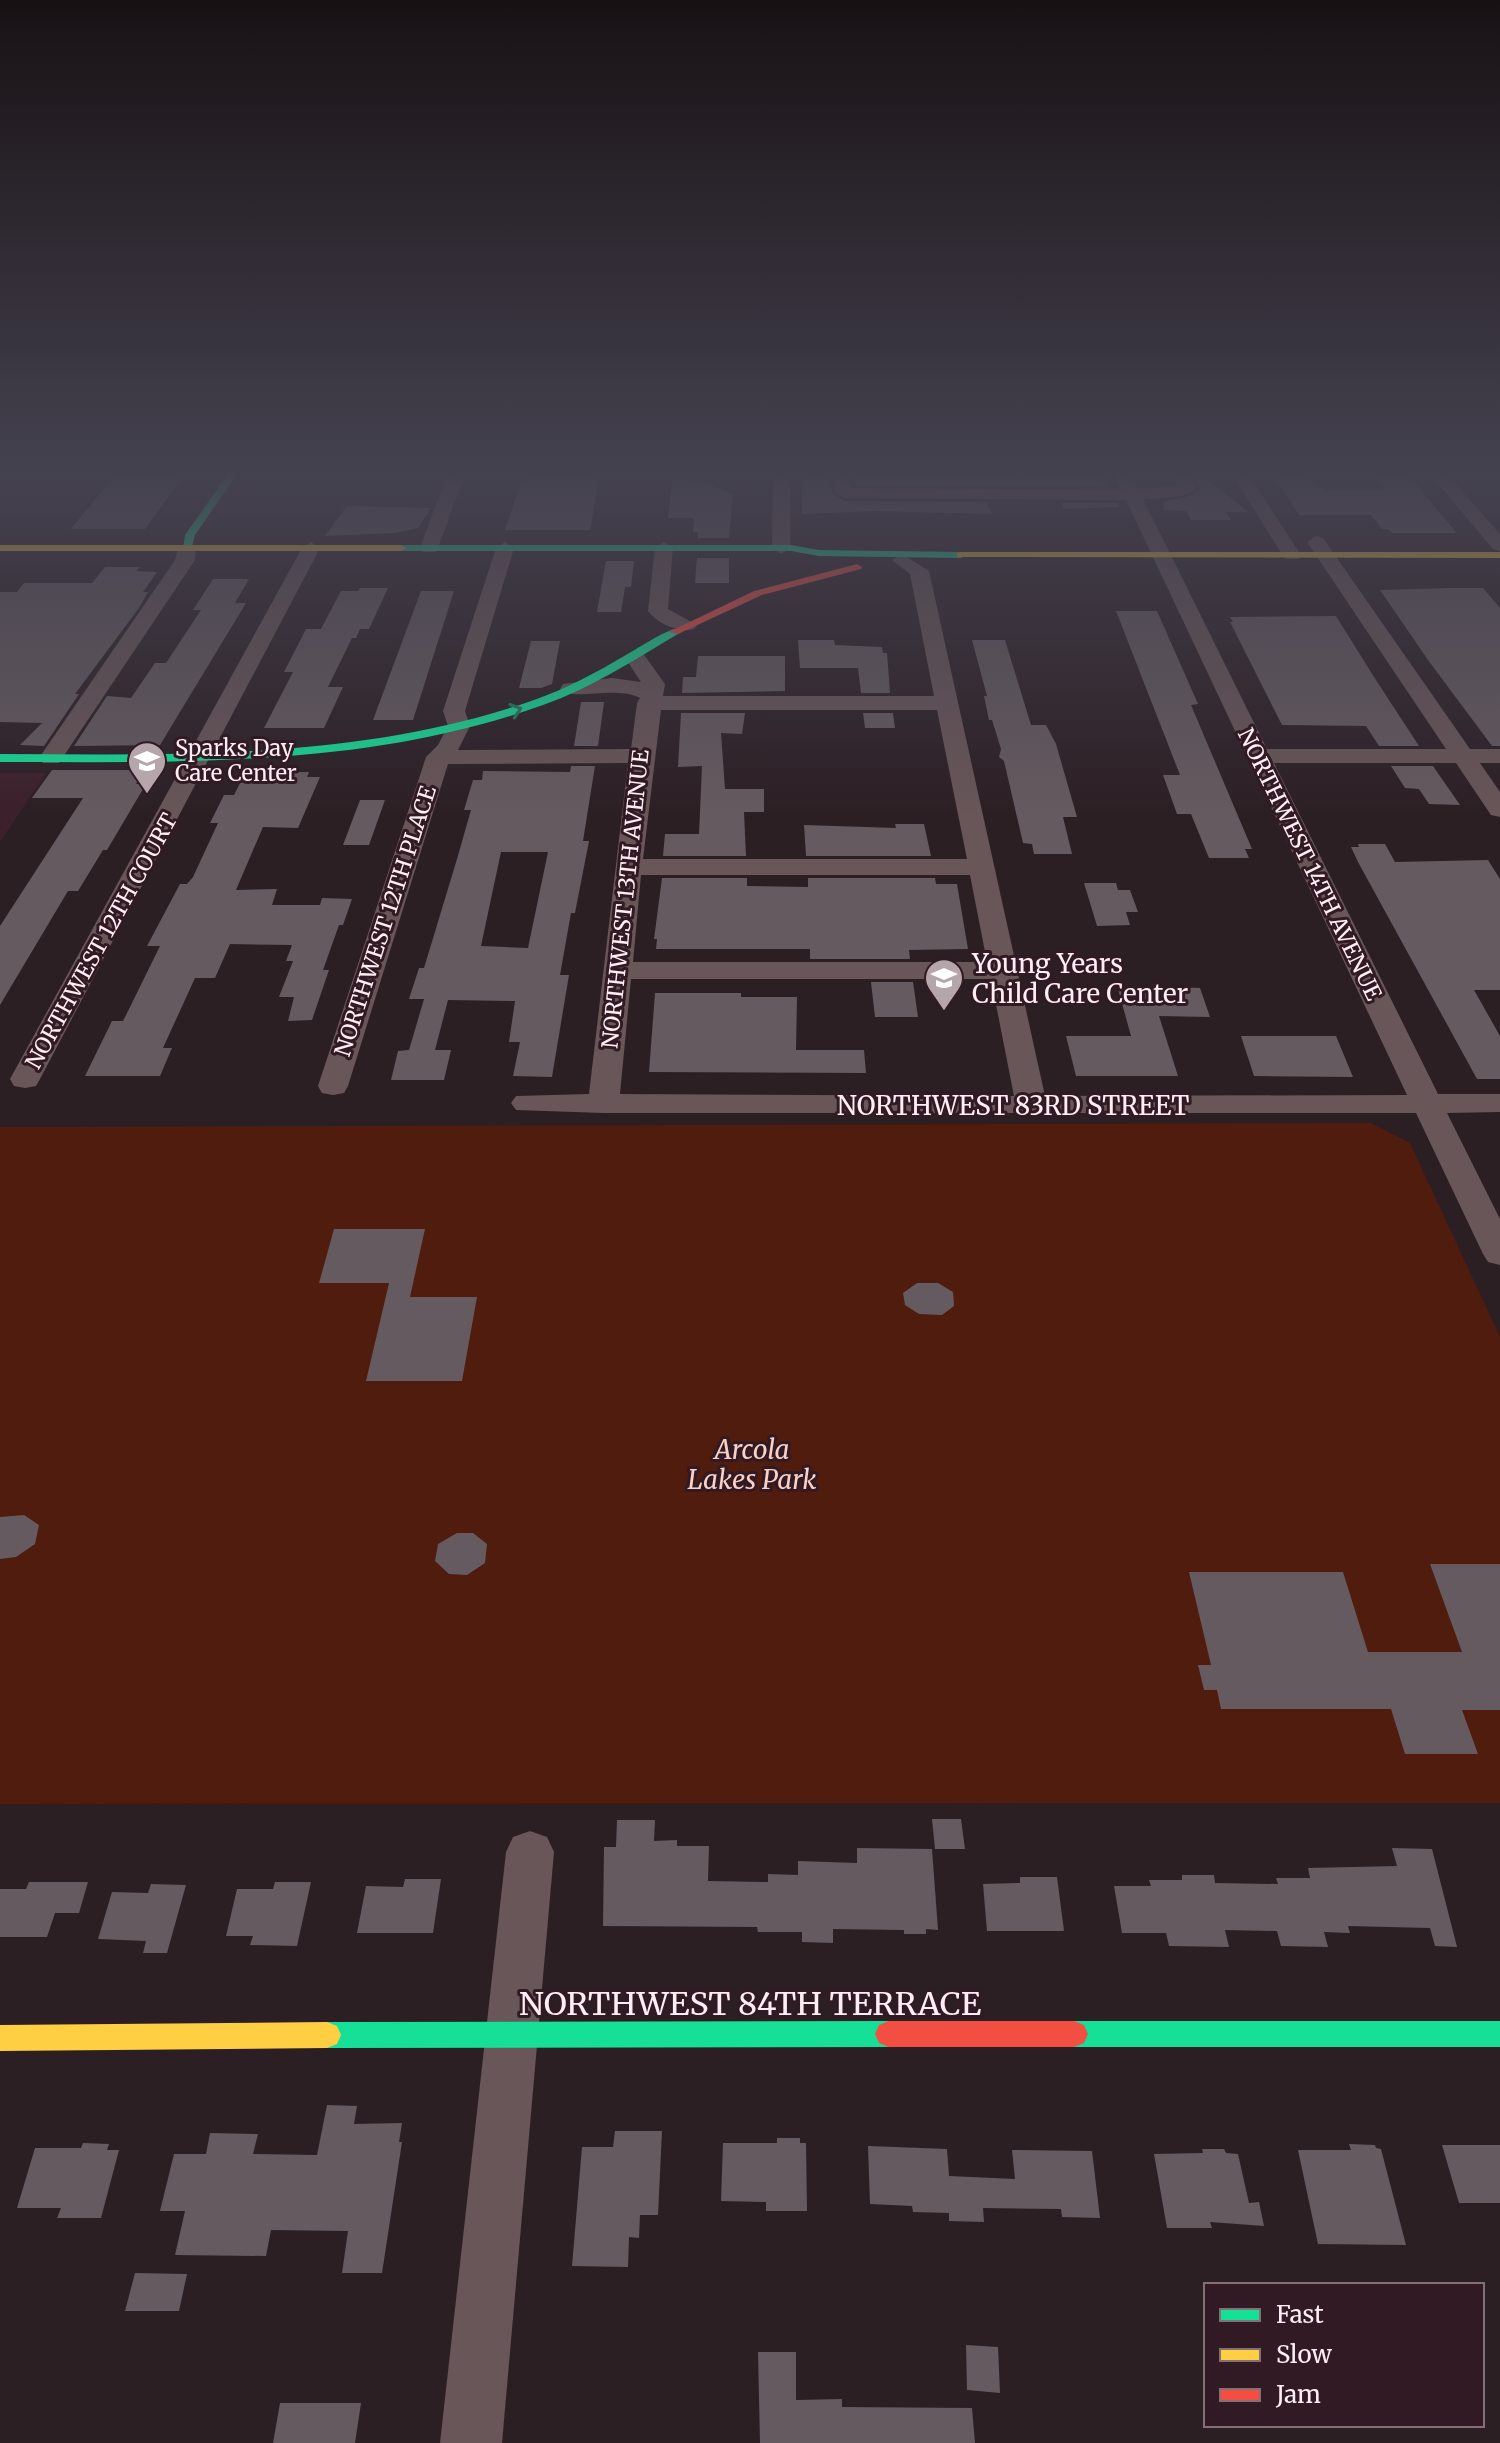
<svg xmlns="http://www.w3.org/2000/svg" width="1500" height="2443" font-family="Merriweather,serif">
	<rect width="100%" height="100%" fill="#2c1f24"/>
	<!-- built -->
	<path fill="#3c202b" d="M0 773H46L0 842Z"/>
	<!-- green -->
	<path fill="#4f1c0e" d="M1371 1123 1410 1143 1500 1337V1803L0 1804V1127Z"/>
	<!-- building -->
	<g fill="#655a5f" fill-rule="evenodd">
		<path d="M116 474H185L145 529H71Z"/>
		<path d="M524 474H600L590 530H505Z"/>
		<path d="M807 474H830L832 493 844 501 998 502H987L992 514 875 511 802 514V478H807Z"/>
		<path d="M853 474H1103L1109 487 855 485Z"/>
		<path d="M1193 474H1201L1248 512H1226L1231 520H1191L1186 511 1163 510 1164 501 1187 497 1200 489Z"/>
		<path d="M1273 474H1308L1317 486 1326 490H1385L1371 474H1407L1457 533H1392L1388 529H1382L1371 515H1299Z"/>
		<path d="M673 476 695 483 702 481 733 494 729 538H698V532H693L694 518H668Z"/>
		<path d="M1061 503H1117L1119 507 1064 509Z"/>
		<path d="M347 506 431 508 418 528 394 533 325 536Z"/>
		<path d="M697 558H729V583H695Z"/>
		<path d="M606 561H634L631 587H625L621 612H597Z"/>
		<path d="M105 567H140L136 571 157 572 143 592H148L139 608 75 694H79L44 746 20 745 42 723 0 722V592H17L24 583H92Z"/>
		<path d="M213 579H249L235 603H246L160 745 74 746 107 696 131 698 155 663H166L201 610H193Z"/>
		<path d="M360 588H388L369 629H360L356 638H352L328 687H343L324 728H264L293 672H284L306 629H321L341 591H358Z"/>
		<path d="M1448 588H1483L1500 608V746H1492L1428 660 1380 590Z"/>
		<path d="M421 591H454L413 720H373Z"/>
		<path d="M1116 611H1157L1198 704 1191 705 1252 849H1245L1249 858H1209L1191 814H1177L1163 775H1180Z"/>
		<path d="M1336 616 1374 677 1419 746H1379L1366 726 1282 725 1230 622H1233L1230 617Z"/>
		<path d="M798 640H834L835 645 882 647 883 653H887L890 693H861L858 668H800Z"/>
		<path d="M972 640H1005L1031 725H1046L1056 744 1077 817H1063L1072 854H1034L1032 844 1023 843 1004 761 999 757 1001 749 992 720H989L984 696H987Z"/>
		<path d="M531 641H560L552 684 541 688H519Z"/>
		<path d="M698 656H785V691L682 693 683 677H696Z"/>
		<path d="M581 702H604L598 746H574Z"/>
		<path d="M681 713H745L742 734 721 733 725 789H764V812H744L746 856H663L665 834H699L702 766 678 767Z"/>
		<path d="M863 713H893L895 728H865Z"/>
		<path d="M571 766H595L583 841H589L575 913H571L560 975H569L552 1077 513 1076 520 1042H509L515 1001 448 1000 435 1050H451L444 1080H391L398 1051 409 1050 424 999H409L419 968H424L457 859 471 810H464L473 780H482L483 771 570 772ZM501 852H548L528 948 481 946Z"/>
		<path d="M1391 766H1433L1460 805 1429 804 1419 789 1405 788Z"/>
		<path d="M52 770H145L136 784H146L107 850H103L78 891H68L0 1005V926L83 798H32Z"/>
		<path d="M309 772 307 777H320L298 828 263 827 236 890 277 889 272 905H320L322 898 352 899 343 925H339L323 970H329L312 1020 288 1021 294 997H279L293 961H286L292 945 230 944 215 978H195L163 1048H172L160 1076H85L112 1021H123L131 1005 160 946H147L180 884H187L193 877 218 823H210L224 795H234L245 773Z"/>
		<path d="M360 800H385L369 845H343Z"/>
		<path d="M895 824H924L931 856H806L804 825 896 828Z"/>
		<path d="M1358 844H1385L1395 862 1488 860 1500 879V990H1474L1500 1036V1079H1477L1358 862 1351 847H1359Z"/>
		<path d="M662 878H747V886L808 887V878H935L936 884H957L968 949 909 950 910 959H810V949H656L657 939H654Z"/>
		<path d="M1084 883H1116L1118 890H1130L1138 912H1126L1130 925 1097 926Z"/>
		<path d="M871 982H913L918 1017H875Z"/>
		<path d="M1130 986 1200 988 1210 1017 1159 1016 1178 1076H1076L1066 1036H1131L1118 989 1132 990Z"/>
		<path d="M655 993H741V997H797L796 1050H864L866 1073 649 1072Z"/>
		<path d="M1241 1036H1336L1353 1077 1254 1076Z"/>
		<path d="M334 1229H425L410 1297H477L462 1381H366L389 1283H319Z"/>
		<path d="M917 1283H938L953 1292 954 1306 942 1315 919 1314 905 1305 903 1293Z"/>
		<path d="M24 1515 39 1525 35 1544 16 1557 0 1559V1517Z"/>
		<path d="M457 1533H473L487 1544 485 1563 467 1575 449 1574 435 1561 438 1544Z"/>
		<path d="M1430 1564H1500V1710H1462L1478 1754H1405L1391 1709H1221L1217 1690H1204L1198 1665H1211L1189 1572H1343L1368 1652H1462Z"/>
		<path d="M932 1819H961L965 1849H935Z"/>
		<path d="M617 1820H655L654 1841 677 1840V1846H709L708 1881 768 1882V1874L798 1875V1861L857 1863V1848L932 1849 938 1930 926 1929V1934H904V1930L833 1929V1943L802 1942V1932H758L757 1927 603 1926 604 1847H616Z"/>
		<path d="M1392 1848 1432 1849 1457 1947 1435 1946 1430 1928 1348 1926 1350 1933 1324 1932 1328 1947 1281 1946 1277 1931 1225 1930 1229 1947 1169 1946 1166 1933H1122L1114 1886H1151L1149 1880H1182V1875H1214L1215 1883 1278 1884 1276 1878H1310L1308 1868 1397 1866Z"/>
		<path d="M1020 1877H1057L1064 1931H987L983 1884 1020 1883Z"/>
		<path d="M405 1879H441L433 1933H357L366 1886 403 1887Z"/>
		<path d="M29 1882H88L79 1913H55L47 1937H0V1889H26Z"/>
		<path d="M275 1882H311L297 1946 250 1945 253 1936H226L237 1889H273Z"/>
		<path d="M151 1884 186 1885 167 1953H143L146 1941 98 1939 112 1892 148 1893Z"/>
		<path d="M327 2105 357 2106 354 2124 402 2123 399 2142H402L382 2273H342L348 2231 271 2230 266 2256 175 2255 185 2211H160L174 2154H206L210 2133 258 2134 253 2154 317 2155Z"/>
		<path d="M615 2131H662L658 2215H640L639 2238 629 2237 628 2267 572 2266 582 2147H613Z"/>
		<path d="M777 2138H800V2143H806L807 2211H766V2202L721 2201 723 2143H777Z"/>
		<path d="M83 2143 109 2144 107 2150H119L101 2218H57L61 2208H17L35 2148H81Z"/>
		<path d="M1349 2144 1375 2145 1376 2148 1381 2149 1406 2245 1318 2244 1298 2150H1351Z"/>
		<path d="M1442 2145H1500V2203H1459Z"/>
		<path d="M868 2146 947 2149 949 2176 1015 2179 1012 2150 1092 2151 1100 2218 1062 2217 1061 2209 983 2208 984 2222 949 2221V2213L913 2212 912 2206 870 2204Z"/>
		<path d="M1202 2149H1224L1226 2153 1238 2154 1249 2203 1259 2202 1264 2226 1210 2222 1212 2228H1167L1154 2154 1203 2153Z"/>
		<path d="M135 2273 187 2274 179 2311H125Z"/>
		<path d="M966 2345 998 2347 1000 2393 967 2390Z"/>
		<path d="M758 2352H796V2400L842 2399V2407L972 2408 975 2443H760Z"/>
		<path d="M280 2403H361L355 2443H273Z"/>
	</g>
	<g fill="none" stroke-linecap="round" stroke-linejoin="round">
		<!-- street -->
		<g fill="#685658" fill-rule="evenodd">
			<path d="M447 474H465L438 548 436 552H422L420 548Z"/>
			<path d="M773 474H791L790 548 781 554 772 548Z"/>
			<path d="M833 474H850L852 488 1121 490 1114 474H1130L1138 489 1177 486 1173 474H1189L1198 487C1184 500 1161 498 1143 499L1267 749H1446L1307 542 1316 536 1323 538 1470 749H1500V763H1480L1500 792V817L1491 815 1456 763H1274L1438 1094H1500V1112L1447 1113 1500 1219V1265L1488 1262 1483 1254 1416 1113H603L516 1110 511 1103 516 1096 589 1094 628 763 448 764 348 1086 344 1093 333 1095 322 1093 318 1086 426 757 438 745 448 726 443 711 496 548 505 542 514 548 465 711 470 726 458 750 631 749 637 703 640 698C616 685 571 702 560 689L563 684 612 678 641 682 624 656 635 650 642 652 665 684 663 696H934L910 574 892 560 902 554 929 571 1045 1096 1407 1095 1126 500 844 498 835 493ZM661 710H937L967 859H643ZM641 875H970L987 962H633ZM631 979H991L1014 1096 620 1094Z"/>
			<path d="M1232 474H1248L1301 555 1299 559H1285Z"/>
			<path d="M1430 474H1447L1500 534V551L1493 549Z"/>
			<path d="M187 542 196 548 195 560 59 763H43L39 758 175 560 178 548Z"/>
			<path d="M311 542 320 548 40 1079 36 1086 25 1088 14 1086 10 1079 302 548Z"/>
			<path d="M664 542 673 548 668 609 697 625 694 629C678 633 658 624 648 611L655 548Z"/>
			<path d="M530 1831 547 1837 554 1852 502 2443H440L506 1852 513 1837Z"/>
		</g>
		<!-- fast -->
		<g fill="#16e098" fill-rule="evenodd">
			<path d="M228 474H237L195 535 191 550H183L185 535Z"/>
			<path d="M791 545 819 550 961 552 966 555 961 558 819 556 791 551H401L396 548 401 545Z"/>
			<path d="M674 629 679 632 678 634C634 660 591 688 543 705 368 768 183 762 0 762V754C180 755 362 760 534 700 566 689 597 672 626 655 642 646 657 635 674 629Z"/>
			<path d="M889 2021 899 2025 903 2034 899 2043 889 2047 327 2048 317 2044 313 2035 317 2026 327 2022Z"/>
			<path d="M1074 2021H1500V2047H1074L1064 2043 1060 2034 1064 2025Z"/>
		</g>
		<!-- slow -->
		<g fill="#ffcf43" fill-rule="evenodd">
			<path d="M0 545H401L406 548 401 551H0Z"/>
			<path d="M961 552H1500V558L957 557V553Z"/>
			<path d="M327 2022 337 2026 341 2035 337 2044 327 2048 0 2051V2025Z"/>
		</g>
		<!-- jam -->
		<g fill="#f24e42" fill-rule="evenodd">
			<path d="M857 564 862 567 861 569 762 595 678 634 669 632 754 591Z"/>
			<path d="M889 2021H1074L1084 2025 1088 2034 1084 2043 1074 2047H889L879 2043 875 2034 879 2025Z"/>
		</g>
	</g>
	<!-- one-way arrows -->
	<defs><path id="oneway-chevron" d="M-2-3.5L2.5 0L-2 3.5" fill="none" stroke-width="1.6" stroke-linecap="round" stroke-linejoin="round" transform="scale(2)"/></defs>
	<use stroke="#247d5e" href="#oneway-chevron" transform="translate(516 710) rotate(-18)"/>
	<!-- sky -->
	<linearGradient id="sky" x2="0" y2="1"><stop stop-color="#181114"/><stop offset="0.58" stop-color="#454250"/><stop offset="1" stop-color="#454250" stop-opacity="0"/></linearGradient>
	<rect width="1500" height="816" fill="url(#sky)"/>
	<!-- icons -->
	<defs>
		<g id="school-pin" transform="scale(2)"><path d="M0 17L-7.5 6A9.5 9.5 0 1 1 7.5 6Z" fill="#b5a6ab" stroke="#311a23"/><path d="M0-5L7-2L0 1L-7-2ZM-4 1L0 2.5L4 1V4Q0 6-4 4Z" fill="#fff"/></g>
	</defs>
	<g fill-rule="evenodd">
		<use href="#school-pin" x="147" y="761"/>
		<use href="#school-pin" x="944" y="978"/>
	</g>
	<g text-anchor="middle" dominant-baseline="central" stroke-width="6" stroke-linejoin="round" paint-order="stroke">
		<!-- far-poi labels -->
		<g font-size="22" fill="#ffeef3" stroke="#311a23" text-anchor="start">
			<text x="175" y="748">Sparks Day<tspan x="175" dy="25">Care Center</tspan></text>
		</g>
		<!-- far-street labels -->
		<g font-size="22" fill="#ffeef3" stroke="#311a23">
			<text transform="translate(1310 864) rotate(64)">NORTHWEST 14TH AVENUE</text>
			<text transform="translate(625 899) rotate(-84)">NORTHWEST 13TH AVENUE</text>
			<text transform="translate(385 921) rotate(-72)">NORTHWEST 12TH PLACE</text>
			<text transform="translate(101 941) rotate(-61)">NORTHWEST 12TH COURT</text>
		</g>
		<!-- poi labels -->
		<g font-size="26" fill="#ffeef3" stroke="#311a23" text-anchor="start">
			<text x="972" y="963">Young Years<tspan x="972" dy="30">Child Care Center</tspan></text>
		</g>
		<!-- street labels -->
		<g font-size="26" fill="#ffeef3" stroke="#311a23">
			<text x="1013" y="1105">NORTHWEST 83RD STREET</text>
		</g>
		<!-- park labels -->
		<g font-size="26" font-style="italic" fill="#fbd1c5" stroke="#311a23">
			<text x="752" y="1449">Arcola<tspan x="752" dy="30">Lakes Park</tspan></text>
		</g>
		<!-- near-street labels -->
		<g font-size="32" fill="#ffeef3" stroke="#311a23">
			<text x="750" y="2004">NORTHWEST 84TH TERRACE</text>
		</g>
	</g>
	<!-- legend -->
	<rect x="1204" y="2283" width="280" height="144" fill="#311a23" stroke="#836f76" stroke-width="2"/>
	<rect x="1220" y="2309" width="40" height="12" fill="#16e098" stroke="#836f76" stroke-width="2"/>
	<text x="1276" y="2323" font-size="24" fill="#ffeef3">Fast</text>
	<rect x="1220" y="2349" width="40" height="12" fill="#ffcf43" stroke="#836f76" stroke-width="2"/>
	<text x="1276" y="2363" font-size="24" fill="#ffeef3">Slow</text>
	<rect x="1220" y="2389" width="40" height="12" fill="#f24e42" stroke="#836f76" stroke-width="2"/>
	<text x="1276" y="2403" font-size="24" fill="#ffeef3">Jam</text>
</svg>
